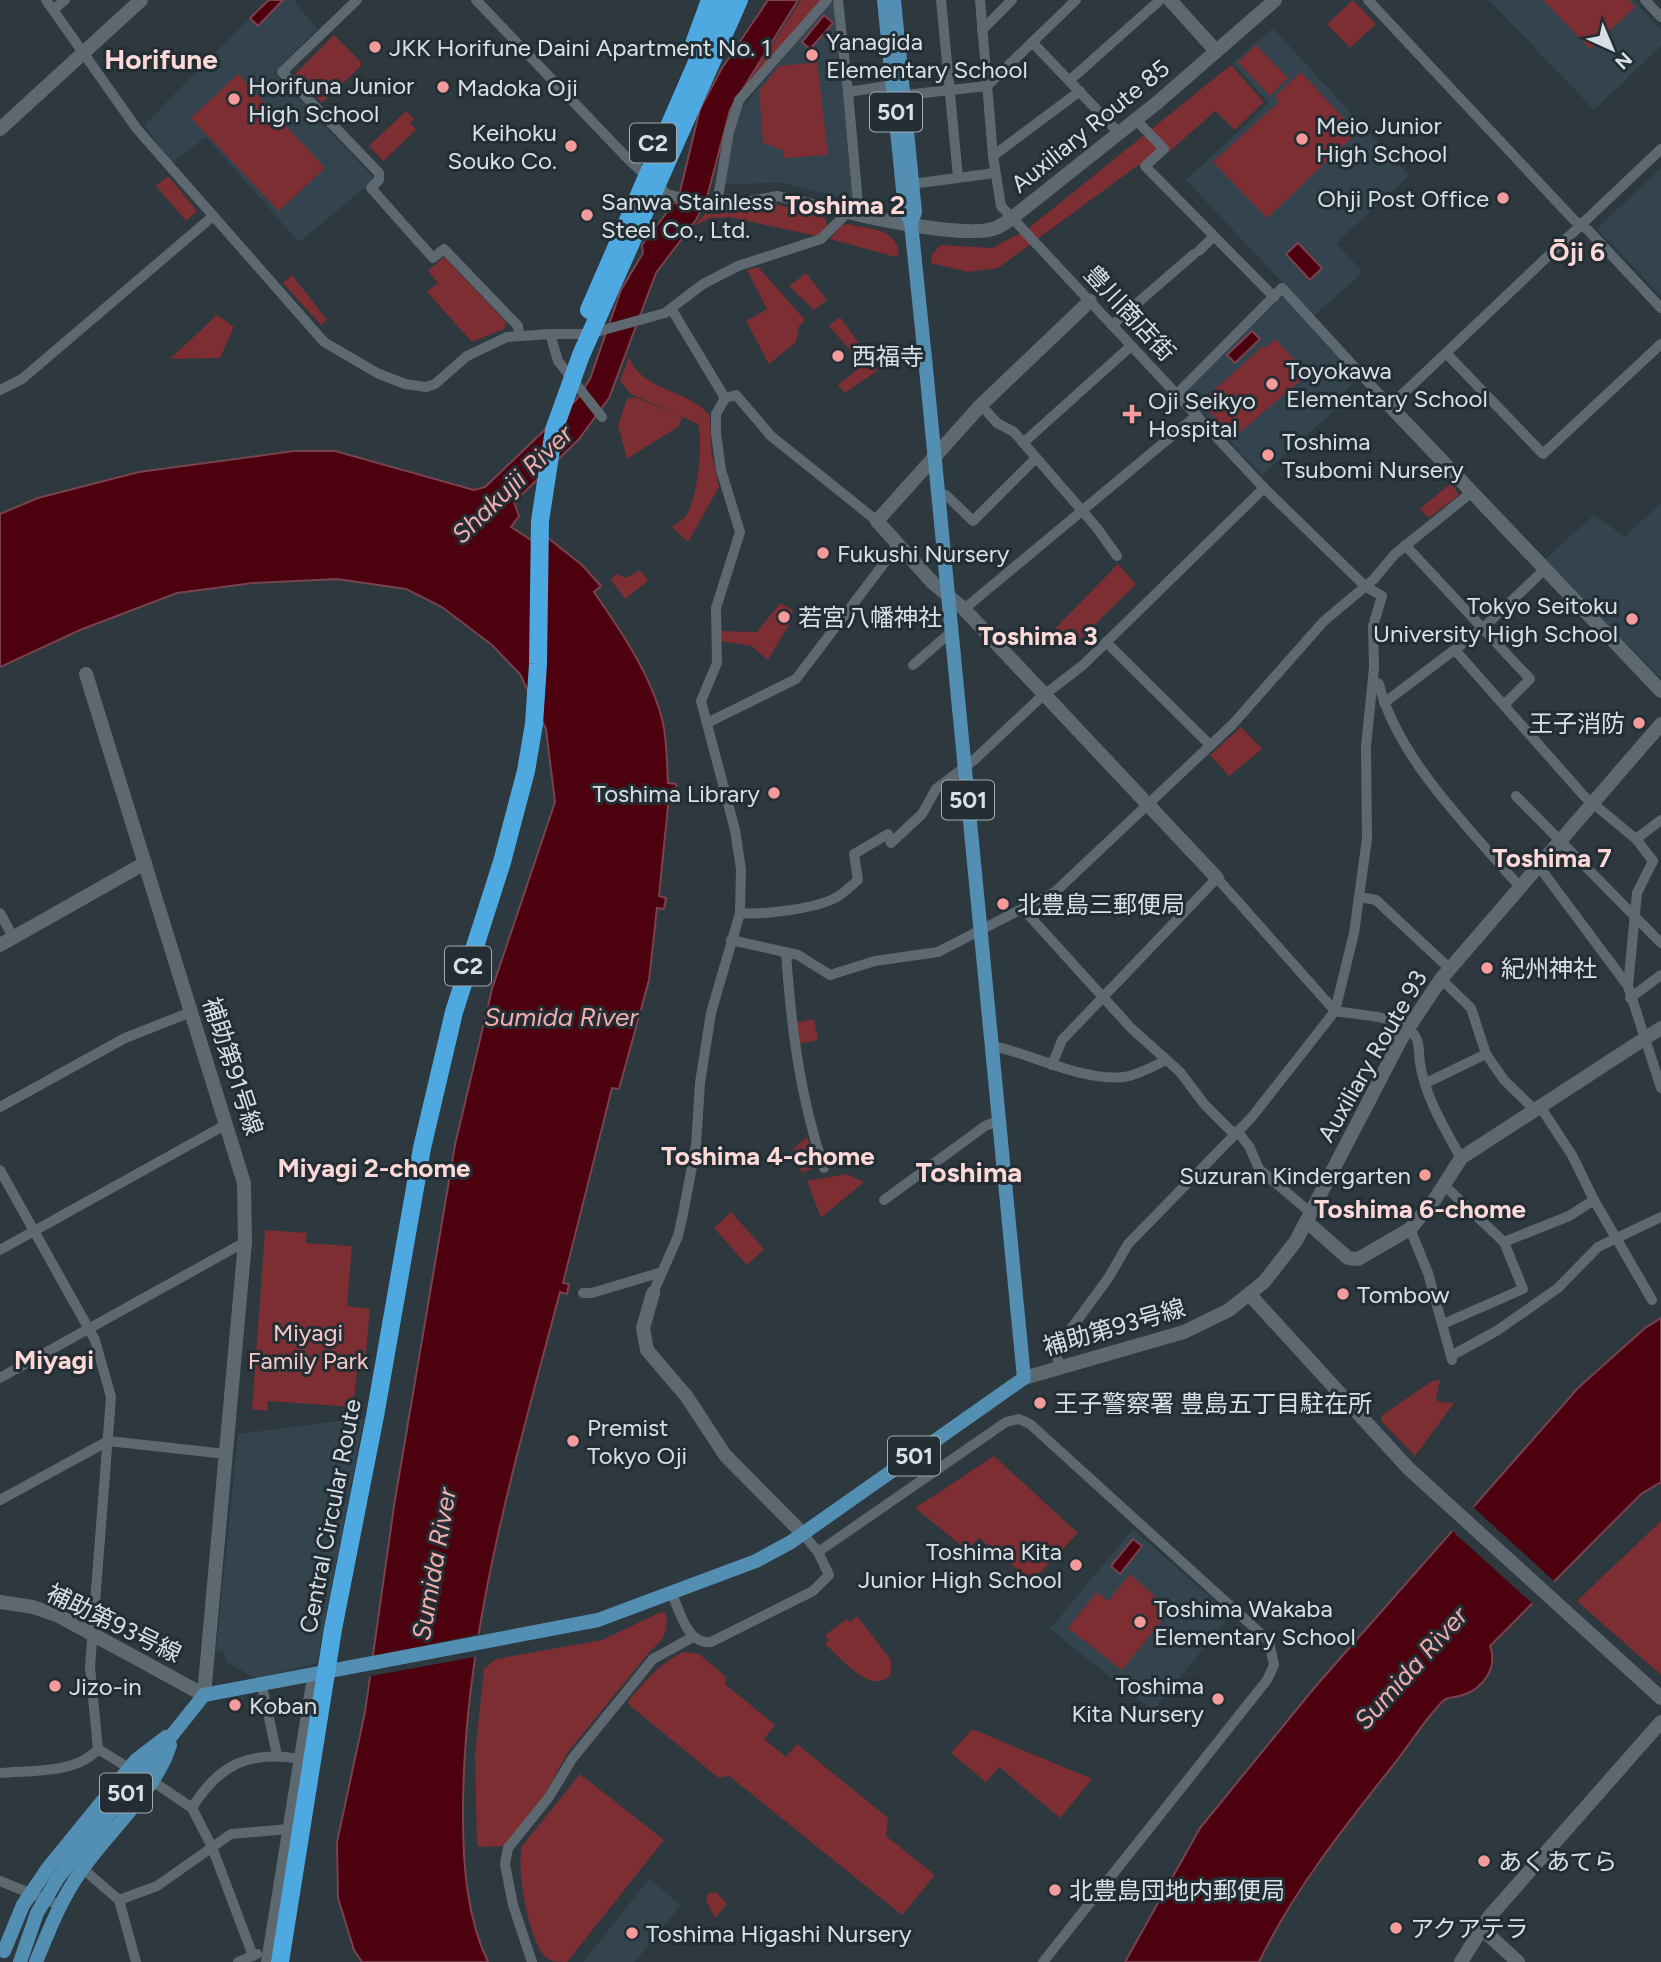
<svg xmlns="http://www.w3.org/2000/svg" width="1661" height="1962" font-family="Figtree,'Noto Sans JP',sans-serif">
	<rect width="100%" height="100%" fill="#2d383f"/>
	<!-- built -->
	<g fill="#33444f">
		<path d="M267 0H294L317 29 274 73 373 177V181L299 242 206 137 172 162 144 125Z"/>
		<path d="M1489 0H1633L1661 30V46L1594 110Z"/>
		<path d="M829 2 836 4 853 195 848 200 783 183 725 184 735 117Z"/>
		<path d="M1273 28 1409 176 1336 243 1363 272 1314 316 1186 180 1269 103 1233 63Z"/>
		<path d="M1661 168V296L1597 229Z"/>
		<path d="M1277 297H1287L1359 377 1331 406 1335 410 1262 475 1185 394Z"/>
		<path d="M1661 503V678L1544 560 1594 515 1625 537Z"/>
		<path d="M364 1418 317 1663 257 1678 229 1664 222 1651H216L238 1434Z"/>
		<path d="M1133 1529 1230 1615 1153 1711 1050 1629Z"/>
		<path d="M649 1879 681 1905 635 1962H583Z"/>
	</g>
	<!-- green -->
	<g fill="#7c2e33">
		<path d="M801 0H823L739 97Z"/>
		<path d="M1353 0 1376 24 1350 48 1327 24Z"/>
		<path d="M1543 0H1629L1635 7 1590 49Z"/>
		<path d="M334 35 361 62V66L322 103 295 74Z"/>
		<path d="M1256 45 1288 78 1270 96 1238 62Z"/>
		<path d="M817 62 828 155 784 158 783 150 763 143 759 91 779 66Z"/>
		<path d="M1231 65 1264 102 1235 130 1215 111 1169 152 1137 166 998 268 968 272 931 263 932 254 941 245 992 248 1025 231Z"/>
		<path d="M1301 72 1357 133 1267 218 1213 162 1279 102 1275 96Z"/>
		<path d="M238 74 325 168 279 211 191 118Z"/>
		<path d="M406 111 414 119 410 123 416 130 383 161 369 146Z"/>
		<path d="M168 176 197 211 186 221 156 186Z"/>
		<path d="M772 203 825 218 827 226 817 236 729 217 711 218 694 226 705 214H720Z"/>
		<path d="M848 224C869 229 896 228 899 253L896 257 830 239 842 225Z"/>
		<path d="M444 257 506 322 504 329 472 342 427 292 438 283 428 271Z"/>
		<path d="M758 267 805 320 799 326 796 342 769 364 746 321 767 309 747 270Z"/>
		<path d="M806 273 827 300 814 310 789 286Z"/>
		<path d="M292 275 327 320 321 325 283 283Z"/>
		<path d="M217 315 234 327 220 358 170 359Z"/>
		<path d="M840 317 878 370 845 393 838 385 863 365 829 326Z"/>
		<path d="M1275 339 1308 374 1233 438 1201 402 1263 346 1265 348Z"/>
		<path d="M629 357C642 392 688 388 710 416L711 450 719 487 688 542 672 527C676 524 682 521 685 517 698 502 703 443 698 424L631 394 620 381Z"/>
		<path d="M635 397 682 417 679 426 627 459 618 425 627 399Z"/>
		<path d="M1451 483 1459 495 1429 518 1420 509Z"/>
		<path d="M1118 564 1136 584 1070 649 1053 631Z"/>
		<path d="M640 570 648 581 625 599 611 580 616 574 626 578Z"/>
		<path d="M780 603 793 610 790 623 768 660 751 646 721 641V631L757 632Z"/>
		<path d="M1241 727 1262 749 1229 776 1210 755Z"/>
		<path d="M814 1019 818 1040 798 1044 795 1023Z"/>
		<path d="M807 1137 815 1162 813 1168 802 1173 793 1149Z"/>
		<path d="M847 1174 864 1182 821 1218 807 1181Z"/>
		<path d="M731 1212 764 1249 747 1265 714 1228Z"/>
		<path d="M265 1230 307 1233 306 1243 352 1246 347 1306 370 1309 365 1362H358L353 1407 268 1401 267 1411 252 1409Z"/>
		<path d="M1440 1380 1436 1399 1439 1402 1454 1403 1415 1456 1381 1421V1416L1432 1381Z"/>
		<path d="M994 1456 1078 1533 1032 1581 979 1538 967 1550 915 1508Z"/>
		<path d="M1661 1521V1675L1577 1601Z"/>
		<path d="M1130 1574 1170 1610 1122 1670 1068 1628 1097 1592 1108 1601Z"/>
		<path d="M661 1612 666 1613C669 1629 664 1641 651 1650L568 1752 545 1794 504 1846 477 1847 475 1754 484 1669 496 1659 602 1640Z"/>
		<path d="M857 1616 891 1660V1673C874 1699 840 1657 825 1644L829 1639 825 1635 847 1619 850 1622Z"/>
		<path d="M684 1652 699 1654 726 1677 725 1684 775 1725 764 1739 786 1757 797 1744 888 1818 886 1836 935 1875 902 1915 729 1776 719 1778 630 1706 628 1701C645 1682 660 1662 684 1652Z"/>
		<path d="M972 1729 1092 1779 1060 1818 999 1767 986 1782 951 1753Z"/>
		<path d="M580 1774 664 1840 567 1962C557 1962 548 1962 542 1953 528 1932 516 1870 522 1846Z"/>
		<path d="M716 1892 727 1904 715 1918 706 1900 709 1893Z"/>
	</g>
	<!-- water -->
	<g fill="#4d000d" stroke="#77434e" stroke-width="2">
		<path d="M269 0H283L258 26 250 18Z"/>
		<path d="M768 0H798L730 110 706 201 696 220 656 273 609 398 579 439 514 502 519 516 511 527 542 547 548 538 582 565 601 586 594 592C621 631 652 676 663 723 667 742 667 763 668 783L676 784V796H669L659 896 666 898 664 909 657 908 649 980 619 1089 612 1088 563 1283 569 1284 567 1294 560 1292C515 1463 462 1639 463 1817 463 1865 467 1918 488 1962H362L354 1950 338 1898 337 1842 365 1712 394 1506 455 1145 492 989 555 802 546 729 520 674 492 645 442 607 406 589 337 579 253 583 177 593 80 630 0 667V514L38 498 139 472 294 451H335L474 490 485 487 576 400 590 379 621 290 643 253 642 245 675 202 677 204 700 109 722 68Z"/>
		<path d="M824 15 833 23 810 49 802 42Z"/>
		<path d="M1298 243 1322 268 1310 280 1286 254Z"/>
		<path d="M1252 331 1260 339 1235 363 1227 355Z"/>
		<path d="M1661 1318V1482L1641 1494 1490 1646C1498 1667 1484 1688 1463 1695 1456 1698 1448 1696 1443 1701 1425 1719 1410 1744 1394 1764 1345 1826 1293 1891 1259 1962H1125L1200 1828 1315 1687 1578 1388 1645 1328Z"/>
		<path d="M1133 1539 1142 1546 1120 1574 1111 1566Z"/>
	</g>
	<!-- pier -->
	<g fill="#2d383f">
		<path d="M1472 1506 1555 1582 1534 1605 1451 1530Z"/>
		<path d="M484 1633 480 1656 366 1677 369 1657Z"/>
	</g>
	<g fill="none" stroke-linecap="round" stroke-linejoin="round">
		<!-- street -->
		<g stroke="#5d6870" stroke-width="10">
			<path d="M46 0 137 129 324 342 377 373 405 384 426 387 435 384 467 356 507 337 550 334"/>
			<path d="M357 0 282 72 379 173V180L371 188 433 258 444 249 518 326 519 335"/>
			<path d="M476 0 631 162 667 194 718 207 777 196 848 212"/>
			<path d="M838 0 848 92 893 85"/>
			<path d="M941 0 958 177"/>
			<path d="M980 0 993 156 1001 206 1264 488 1365 586 1382 596 1373 626 1374 667 1366 747 1367 839 1354 933 1335 1011 1252 1117 1128 1244 1109 1277 1054 1352 1061 1366"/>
			<path d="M1368 0 1574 220 1588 230 1661 308"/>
			<path d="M1645 0 1661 17"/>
			<path d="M53 10 65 0"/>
			<path d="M982 30 1012 0"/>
			<path d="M1032 42 1119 133"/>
			<path d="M1069 81 1160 0"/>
			<path d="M848 92 859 215"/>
			<path d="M905 95 987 86 1076 0"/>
			<path d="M1136 120 1164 149 1145 166 1274 297"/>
			<path d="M993 156 1080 91"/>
			<path d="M912 184 995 173"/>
			<path d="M719 192 729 132 739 100 827 0"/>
			<path d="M1199 251 1213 237"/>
			<path d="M1112 325 1194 254"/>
			<path d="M1446 353 1543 454 1661 344"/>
			<path d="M0 390 22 379 212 217"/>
			<path d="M1177 394 1282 288 1390 406 1661 149"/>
			<path d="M725 398 736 395 771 436 877 521"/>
			<path d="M981 405 997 423 1014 432 1097 528 1117 556"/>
			<path d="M602 417 558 361 550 334H589L665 313 703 284 738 266 821 239 848 212"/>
			<path d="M1023 443 1131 346"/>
			<path d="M938 493 946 495 973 521 1036 458"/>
			<path d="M1405 545 1530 679 1505 704"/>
			<path d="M964 609 1197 415"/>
			<path d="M1106 642 1210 745"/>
			<path d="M1455 650 1584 796 1636 839 1653 861 1637 893 1628 986"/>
			<path d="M913 665 950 633"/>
			<path d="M1373 680 1379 684C1397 758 1470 829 1519 886"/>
			<path d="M1384 703 1482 629 1545 569"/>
			<path d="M707 723 796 679 898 545"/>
			<path d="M1516 796 1661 943"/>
			<path d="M1636 839 1661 820"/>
			<path d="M1537 864 1628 986 1661 1088"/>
			<path d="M1360 897 1376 900 1449 968"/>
			<path d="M1024 910 1131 1028 1180 1072 1205 1105 1230 1130 1241 1136 1249 1146 1259 1169 1311 1213"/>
			<path d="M0 913 13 937"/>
			<path d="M740 913C763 915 816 909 837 897 844 893 851 886 858 880L854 854 888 834 891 843 922 814 936 789 974 760 1039 699 1083 665 1264 488"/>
			<path d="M731 940 798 955 830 975 875 961 938 952 1055 892 1233 724 1324 621 1373 580 1395 554 1472 492"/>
			<path d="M786 952C791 1026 800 1098 824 1168"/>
			<path d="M1441 979 1471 1008 1486 1054 1504 1080 1536 1111"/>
			<path d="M1630 998 1661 975"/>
			<path d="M1335 1011C1356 1015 1392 1015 1409 1029 1421 1039 1418 1049 1420 1063 1425 1097 1445 1129 1461 1158"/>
			<path d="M993 1046C1032 1054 1084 1082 1124 1077 1138 1075 1152 1067 1164 1061"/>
			<path d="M1052 1065 1062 1040 1217 878 1335 1011"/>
			<path d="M1426 1083 1486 1054"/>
			<path d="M0 1107 125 1038 191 1012"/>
			<path d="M1541 1108 1572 1155 1594 1200 1652 1300"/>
			<path d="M0 1170 95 1340 111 1397 90 1667 98 1749C77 1774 31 1770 0 1773"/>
			<path d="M884 1200 985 1126 1000 1120"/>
			<path d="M1410 1229 1428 1273 1452 1360"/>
			<path d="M1504 1242 1569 1216 1594 1200"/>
			<path d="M0 1250 227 1124"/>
			<path d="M583 1293H592L662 1272"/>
			<path d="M653 1293 678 1236 683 1214 696 1145 700 1083 711 1013 740 913 741 869 735 830 701 701 717 663 716 608 740 532 721 470 716 433V414L725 398 672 310"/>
			<path d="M1443 1324 1523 1289 1504 1242 1444 1185"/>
			<path d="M1451 1356 1498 1330 1558 1288 1598 1247 1661 1217"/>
			<path d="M0 1378 245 1242"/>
			<path d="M0 1500 108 1441 226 1454"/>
			<path d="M818 1552 1006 1422 1019 1419 1030 1424 1269 1641 1274 1665 1267 1680 1043 1962"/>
			<path d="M672 1594C680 1611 687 1645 711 1642L813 1591 829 1575 818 1552 803 1534"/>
			<path d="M262 1686 277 1755"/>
			<path d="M98 1749 129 1768"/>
			<path d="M151 1780 192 1808C219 1764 249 1750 301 1759"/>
			<path d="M192 1808 212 1847 253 1956"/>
			<path d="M82 1868 119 1900 136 1962"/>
			<path d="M0 1881 59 1905"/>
			<path d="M119 1900 157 1886 231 1834 289 1829"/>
			<path d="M238 1962 257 1954"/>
			<path d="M266 1962 312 1677"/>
			<path d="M532 1962 513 1905 505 1864 508 1848 549 1797 572 1759 653 1659 693 1637"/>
		</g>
		<!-- secondary -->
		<g stroke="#5d6870" stroke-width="14">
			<path d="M1170 0 1216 51"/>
			<path d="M0 129 141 0"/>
			<path d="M848 212C879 220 963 237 993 229 1000 227 1006 222 1012 218L1158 102 1275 0"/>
			<path d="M1090 301 981 405 877 521 933 583 964 609 1217 878"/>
			<path d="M1390 406 1661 691"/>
			<path d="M0 945 145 863"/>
			<path d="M1307 1222 1348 1258 1358 1259 1410 1229 1435 1199 1461 1158 1661 1028"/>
			<path d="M653 1293 643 1328 647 1350 687 1397 725 1455 803 1534"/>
			<path d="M1250 1295 1408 1468 1661 1698"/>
			<path d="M1024 1378 1184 1332 1229 1310 1264 1282 1296 1241 1401 1039 1441 979 1661 724"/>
			<path d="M0 1602 33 1607 59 1616 204 1695 245 1242 244 1183 86 674"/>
			<path d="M1481 1928 1518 1962"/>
			<path d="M1461 1962 1489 1917 1661 1722"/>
		</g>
		<!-- primary -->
		<g stroke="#538fb3" stroke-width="14">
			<path d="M894 0 915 212 911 223"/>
			<path d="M4 1951 23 1905 48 1868 136 1760 166 1737"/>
			<path d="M20 1962 37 1913 58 1878 204 1695 598 1620 756 1561 791 1542 1024 1378 925 358 911 223 905 210 884 0"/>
			<path d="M36 1962C49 1930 61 1899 81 1871 108 1832 157 1789 170 1745"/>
		</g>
		<!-- highway -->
		<g stroke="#4da9e0" stroke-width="18">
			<path d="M692 49 710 0"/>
			<path d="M589 310 724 0"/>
			<path d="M280 1962 333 1629 375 1416 422 1148 454 1012 502 862 526 771 534 724 538 664 540 521 554 430 581 355 739 0"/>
		</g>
	</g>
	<!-- markers -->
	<g fill="#f59b9c" stroke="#232e34" stroke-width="2.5">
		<circle cx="375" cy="47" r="7"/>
		<circle cx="812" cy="55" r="7"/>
		<circle cx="443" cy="87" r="7"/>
		<circle cx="234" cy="99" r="7"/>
		<circle cx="1302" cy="139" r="7"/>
		<circle cx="571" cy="146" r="7"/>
		<circle cx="1503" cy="198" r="7"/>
		<circle cx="587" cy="215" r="7"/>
		<circle cx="838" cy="356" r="7"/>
		<circle cx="1272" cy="384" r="7"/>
		<path d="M1128.5 403.5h7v7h7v7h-7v7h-7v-7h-7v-7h7z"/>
		<circle cx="1268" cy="455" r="7"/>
		<circle cx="823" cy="553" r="7"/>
		<circle cx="784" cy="617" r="7"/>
		<circle cx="1632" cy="619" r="7"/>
		<circle cx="1639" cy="723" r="7"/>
		<circle cx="774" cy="793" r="7"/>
		<circle cx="1003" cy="904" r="7"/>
		<circle cx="1487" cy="968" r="7"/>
		<circle cx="1425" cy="1175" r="7"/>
		<circle cx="1343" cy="1294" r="7"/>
		<circle cx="1040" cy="1403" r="7"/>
		<circle cx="573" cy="1441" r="7"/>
		<circle cx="1076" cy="1565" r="7"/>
		<circle cx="1140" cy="1622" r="7"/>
		<circle cx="55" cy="1686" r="7"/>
		<circle cx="1218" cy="1699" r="7"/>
		<circle cx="235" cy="1705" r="7"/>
		<circle cx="1484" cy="1861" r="7"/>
		<circle cx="1055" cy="1890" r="7"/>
		<circle cx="1396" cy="1928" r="7"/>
		<circle cx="632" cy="1933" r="7"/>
	</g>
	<g text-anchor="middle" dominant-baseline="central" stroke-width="6" stroke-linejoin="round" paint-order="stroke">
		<!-- shield labels -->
		<g fill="#232e34" stroke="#a2abb0" stroke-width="2">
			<rect x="870" y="92.5" width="52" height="39" rx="5"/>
			<rect x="630" y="123.5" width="46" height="39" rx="5"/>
			<rect x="942" y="780.5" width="52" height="39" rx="5"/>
			<rect x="445" y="946.5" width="46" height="39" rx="5"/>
			<rect x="888" y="1436.5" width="52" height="39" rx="5"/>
			<rect x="100" y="1773.5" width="52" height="39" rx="5"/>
		</g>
		<g font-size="23" font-weight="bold" fill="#d9e0e5">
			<text x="896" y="112">501</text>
			<text x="653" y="143">C2</text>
			<text x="968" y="800">501</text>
			<text x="468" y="966">C2</text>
			<text x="914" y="1456">501</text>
			<text x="126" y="1793">501</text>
		</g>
		<!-- poi labels -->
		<g font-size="24" fill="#d9e0e5" stroke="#232e34" text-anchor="start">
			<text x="826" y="41">Yanagida<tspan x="826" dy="28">Elementary School</tspan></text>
			<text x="389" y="47">JKK Horifune Daini Apartment No. 1</text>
			<text x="248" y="85">Horifuna Junior<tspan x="248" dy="28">High School</tspan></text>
			<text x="457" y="87">Madoka Oji</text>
			<text x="1316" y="125">Meio Junior<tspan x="1316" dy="28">High School</tspan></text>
			<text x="557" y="132" text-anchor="end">Keihoku<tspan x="557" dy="28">Souko Co.</tspan></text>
			<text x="1489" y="198" text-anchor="end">Ohji Post Office</text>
			<text x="601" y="201">Sanwa Stainless<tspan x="601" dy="28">Steel Co., Ltd.</tspan></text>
			<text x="852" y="356">西福寺</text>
			<text x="1286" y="370">Toyokawa<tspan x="1286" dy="28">Elementary School</tspan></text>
			<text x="1148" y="400">Oji Seikyo<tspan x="1148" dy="28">Hospital</tspan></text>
			<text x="1282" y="441">Toshima<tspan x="1282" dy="28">Tsubomi Nursery</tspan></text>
			<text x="837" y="553">Fukushi Nursery</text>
			<text x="1618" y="605" text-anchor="end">Tokyo Seitoku<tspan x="1618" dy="28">University High School</tspan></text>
			<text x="798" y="617">若宮八幡神社</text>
			<text x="1625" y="723" text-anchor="end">王子消防</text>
			<text x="760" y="793" text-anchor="end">Toshima Library</text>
			<text x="1017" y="904">北豊島三郵便局</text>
			<text x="1501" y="968">紀州神社</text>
			<text x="1411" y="1175" text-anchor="end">Suzuran Kindergarten</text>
			<text x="1357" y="1294">Tombow</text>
			<text x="1054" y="1403">王子警察署 豊島五丁目駐在所</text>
			<text x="587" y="1427">Premist<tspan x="587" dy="28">Tokyo Oji</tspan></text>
			<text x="1062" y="1551" text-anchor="end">Toshima Kita<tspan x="1062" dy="28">Junior High School</tspan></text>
			<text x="1154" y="1608">Toshima Wakaba<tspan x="1154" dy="28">Elementary School</tspan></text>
			<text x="1204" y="1685" text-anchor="end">Toshima<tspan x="1204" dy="28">Kita Nursery</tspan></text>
			<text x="69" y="1686">Jizo-in</text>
			<text x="249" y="1705">Koban</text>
			<text x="1498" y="1861">あくあてら</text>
			<text x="1069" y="1890">北豊島団地内郵便局</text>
			<text x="1410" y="1928">アクアテラ</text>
			<text x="646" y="1933">Toshima Higashi Nursery</text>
		</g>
		<!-- street labels -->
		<g font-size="24" fill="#d9e0e5" stroke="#232e34">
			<text transform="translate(1090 126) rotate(-39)">Auxiliary Route 85</text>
			<text transform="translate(1130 313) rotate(47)">豊川商店街</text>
			<text transform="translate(1372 1056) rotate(-60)">Auxiliary Route 93</text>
			<text transform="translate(233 1066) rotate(72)">補助第91号線</text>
			<text transform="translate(1114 1327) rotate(-16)">補助第93号線</text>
			<text transform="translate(330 1516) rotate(-79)">Central Circular Route</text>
			<text transform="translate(114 1623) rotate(26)">補助第93号線</text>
		</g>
		<!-- park labels -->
		<g font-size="24" fill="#f8c7c7" stroke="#232e34">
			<text x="308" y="1332">Miyagi<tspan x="308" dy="28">Family Park</tspan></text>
		</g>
		<!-- neighbourhood labels -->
		<g font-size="26" font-weight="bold" fill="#fcd8d7" stroke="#232e34">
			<text x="845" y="205">Toshima 2</text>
			<text x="1577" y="252">Ōji 6</text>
			<text x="1038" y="636">Toshima 3</text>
			<text x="1552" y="858">Toshima 7</text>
			<text x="768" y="1156">Toshima 4-chome</text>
			<text x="374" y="1168">Miyagi 2-chome</text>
			<text x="1420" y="1209">Toshima 6-chome</text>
			<text x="54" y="1360">Miyagi</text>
		</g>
		<!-- water labels -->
		<g font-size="26" font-style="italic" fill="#f3acac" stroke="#232e34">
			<text transform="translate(512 484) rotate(-44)">Shakujii River</text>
			<text x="561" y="1017">Sumida River</text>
			<text transform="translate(434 1564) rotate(-80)">Sumida River</text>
			<text transform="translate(1411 1668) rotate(-48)">Sumida River</text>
		</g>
		<!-- quarter labels -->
		<g font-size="28" font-weight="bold" fill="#fcd8d7" stroke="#232e34">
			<text x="161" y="59">Horifune</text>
			<text x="969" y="1172">Toshima</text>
		</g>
	</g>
	<!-- north arrow -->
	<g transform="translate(1612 49) rotate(136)" stroke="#232e34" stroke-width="5" paint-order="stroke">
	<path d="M0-5L12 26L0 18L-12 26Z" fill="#d9e0e5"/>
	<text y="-10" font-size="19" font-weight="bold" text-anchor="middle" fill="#d9e0e5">N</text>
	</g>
</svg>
